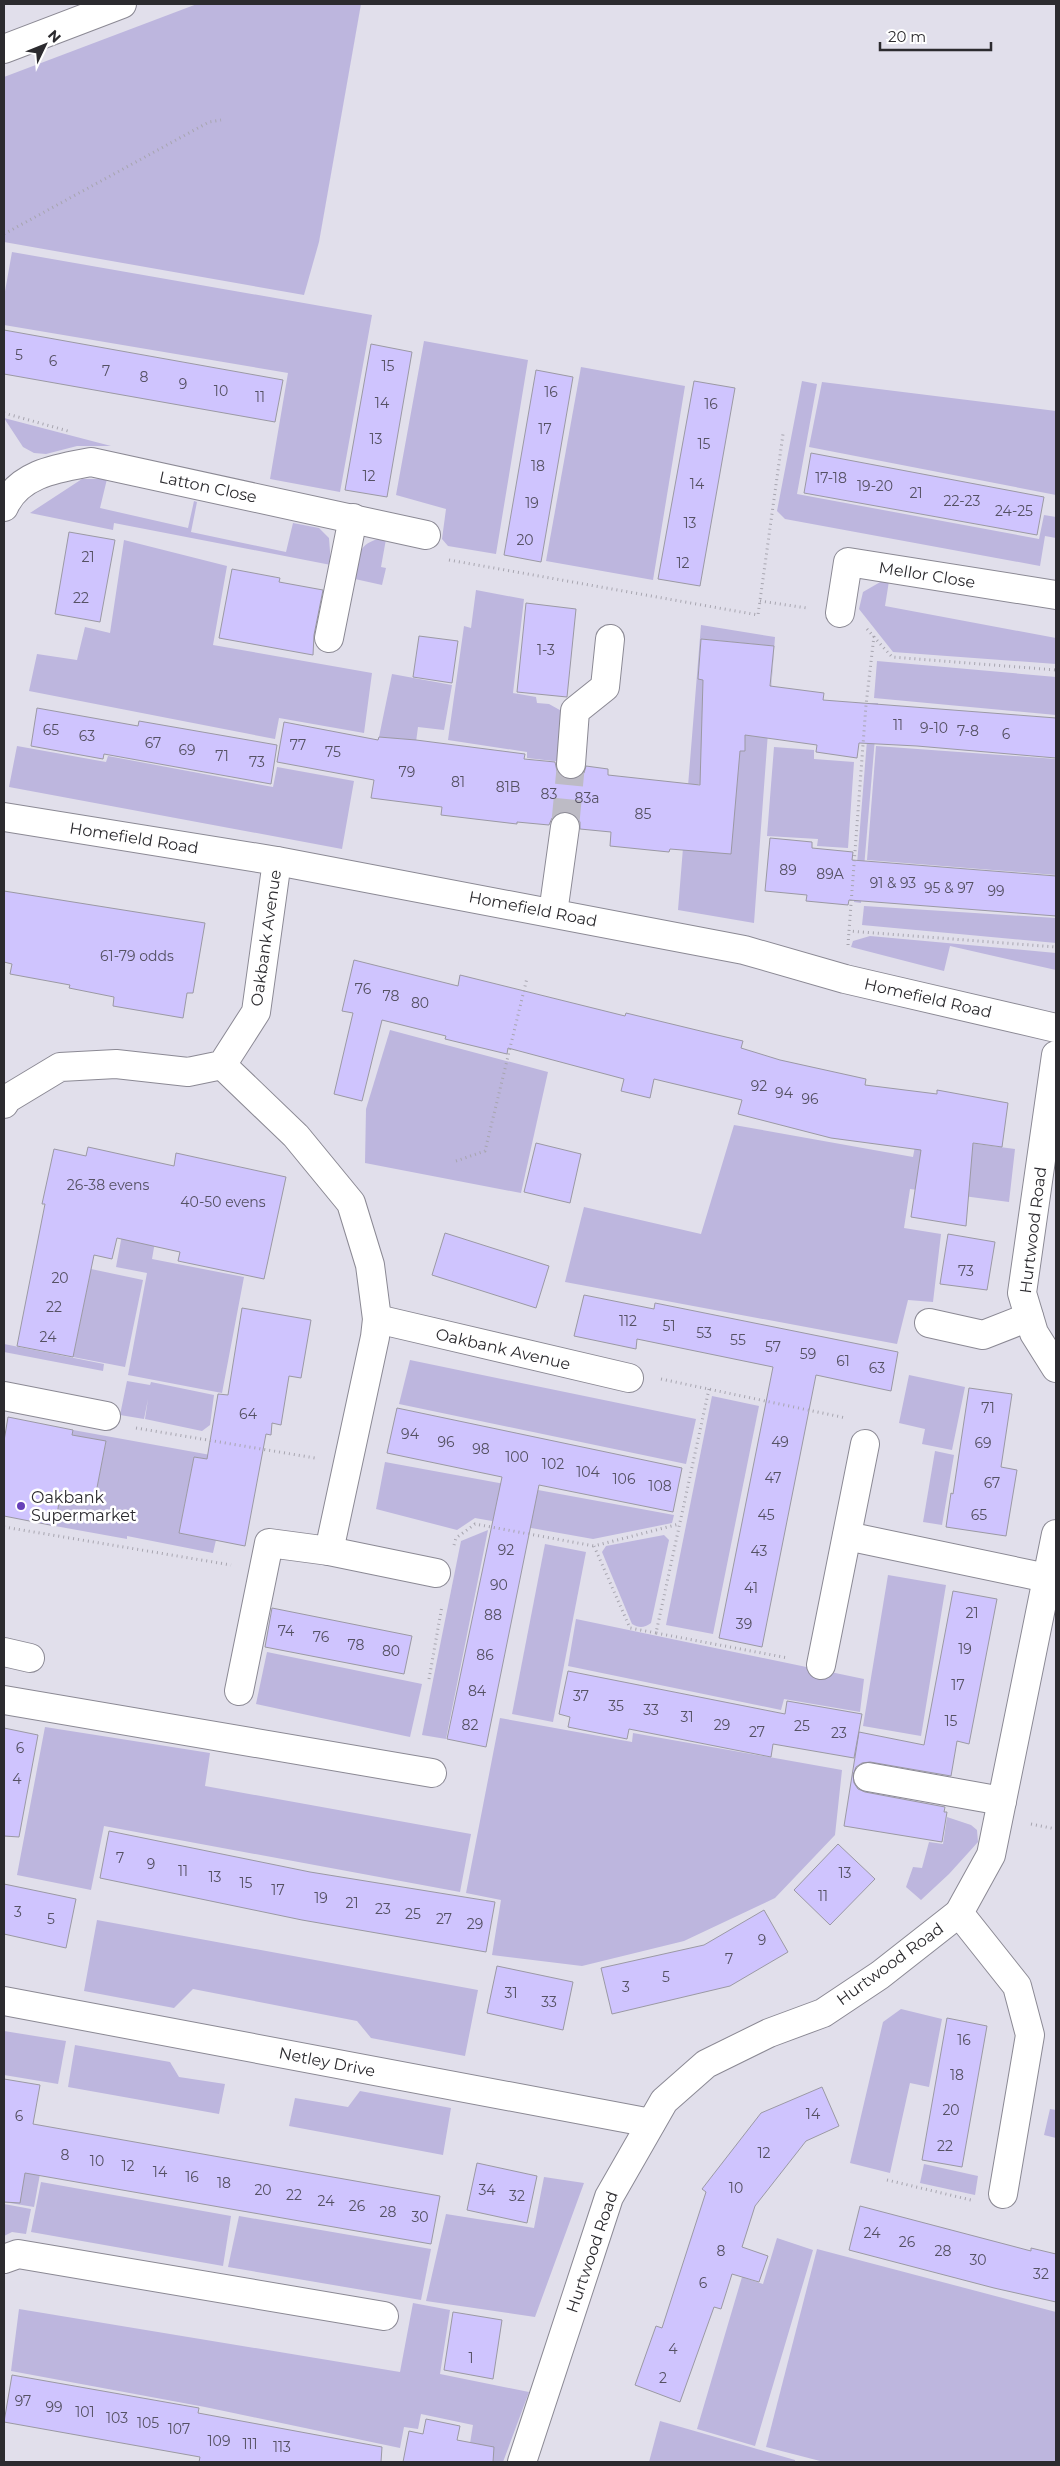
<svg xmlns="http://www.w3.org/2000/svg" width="1060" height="2466" font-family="Montserrat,sans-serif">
	<rect width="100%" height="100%" fill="#e1dfeb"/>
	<!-- green -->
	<g fill="#bdb6de" fill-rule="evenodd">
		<path d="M197 4H361L319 242 304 295 4 242V77Z"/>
		<path d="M12 252 372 315 340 492 270 479 288 373 4 325V297Z"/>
		<path d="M424 341 528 360 496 554 448 546 442 539 446 509 396 495Z"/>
		<path d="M581 367 685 386 653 580 546 561Z"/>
		<path d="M802 381 817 384 797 494 1039 539 1044 515 1056 517V538L1045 536 1040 566 785 519 777 511Z"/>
		<path d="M822 382 1056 411V495L809 447Z"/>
		<path d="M4 418 111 446H77L46 454 34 453 23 447Z"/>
		<path d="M82 479H107L100 508 188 528 194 501 197 502 191 532 286 552 293 523 319 528 329 538 331 565 114 523 113 530 30 513Z"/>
		<path d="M378 539H386L381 567 386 568 382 585 355 579C358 560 356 545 378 539Z"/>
		<path d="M124 540 227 566 213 645 372 673 364 733 279 718 275 739 29 691 37 654 77 660 85 627 110 633Z"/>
		<path d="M882 581H889L885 606 1056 638V664L893 652 859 609 863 592Z"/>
		<path d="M476 590 524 599 513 693 536 697 537 703 549 704 567 714 562 762 527 758V752L448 740 464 626 471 628Z"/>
		<path d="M701 625 775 637 754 923 678 910ZM701 639 774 646 771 685 698 679ZM698 784 736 787 692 850Z"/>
		<path d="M877 661 1056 677V715L874 698Z"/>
		<path d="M392 674 452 685 444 730 418 727 416 742 379 737Z"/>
		<path d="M870 703H878L861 903 854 902Z"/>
		<path d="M17 746 106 762 108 756 273 787 277 767 354 781 342 849 9 787Z"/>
		<path d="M876 746 1056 759V875L867 860Z"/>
		<path d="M774 747 814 750V759L854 762 848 848 817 846 818 839 767 836Z"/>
		<path d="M864 906 1056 918V943L862 925Z"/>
		<path d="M870 936 1056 953V970L950 946 944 971 851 947 853 941Z"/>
		<path d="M390 1030 548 1072 521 1193 365 1163 366 1109Z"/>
		<path d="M734 1125 913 1157 917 1136 1015 1149 1009 1202 910 1189 904 1228 941 1234 933 1302 908 1300 897 1344 565 1282 584 1207 701 1234Z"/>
		<path d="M124 1224 157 1230 152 1259 244 1277 222 1393 128 1375 147 1273 116 1267Z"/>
		<path d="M91 1269 143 1280 125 1367 73 1357Z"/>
		<path d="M4 1344 104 1364 103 1371 4 1352Z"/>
		<path d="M410 1360 696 1419 686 1464 399 1404Z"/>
		<path d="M909 1375 965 1387 952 1450 922 1444 925 1429 899 1423Z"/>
		<path d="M127 1381 150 1385 151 1382 214 1395 210 1425 202 1431 145 1419 148 1399 144 1419 120 1415Z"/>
		<path d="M712 1396 759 1406 713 1634 666 1625Z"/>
		<path d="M73 1430 260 1464V1469L194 1457 179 1533 216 1540 213 1553 127 1536V1539L55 1526 61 1491 95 1497 106 1442 72 1435Z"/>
		<path d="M935 1451 954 1455 942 1525 923 1522Z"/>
		<path d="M385 1462 674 1515 672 1523 593 1539 475 1518 457 1530 376 1509Z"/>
		<path d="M488 1530 446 1739 422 1735 461 1541Z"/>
		<path d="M664 1535 669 1540 651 1623C644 1628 639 1628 632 1624L602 1552 606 1546Z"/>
		<path d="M545 1544 586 1552 553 1722 512 1714Z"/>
		<path d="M888 1575 946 1585 921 1736 863 1726Z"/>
		<path d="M576 1619 864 1679 860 1712 784 1699 781 1710 568 1666Z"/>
		<path d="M267 1652 422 1684 410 1737 256 1704Z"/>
		<path d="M500 1718 632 1742 633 1733 842 1770 835 1835 775 1898 684 1941 582 1966 492 1955 501 1900 466 1893Z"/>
		<path d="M45 1727 210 1753 205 1786 471 1834 460 1892 104 1826 91 1890 17 1875Z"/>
		<path d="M947 1817 971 1825 977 1830 978 1842 949 1874 921 1900 906 1887 913 1867 922 1868 929 1842 943 1844Z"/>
		<path d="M97 1920 478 1990 465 2056 371 2038 357 2021 193 1989 174 2008 84 1991Z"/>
		<path d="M901 2009 942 2019 929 2087 910 2083 890 2173 850 2163 883 2022Z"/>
		<path d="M4 2031 66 2041 58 2084 4 2075Z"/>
		<path d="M75 2045 170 2062 179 2077 225 2084 219 2114 68 2087Z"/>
		<path d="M360 2091 451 2108 443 2155 289 2126 295 2098 348 2107Z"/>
		<path d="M1050 2109 1056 2110V2138L1044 2135Z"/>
		<path d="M4 2133 46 2141 34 2207 4 2202Z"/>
		<path d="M924 2164 978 2176 975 2195 920 2183Z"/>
		<path d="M544 2177 584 2183 535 2317 426 2301 446 2214 534 2228Z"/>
		<path d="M41 2182 231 2216 223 2266 31 2232Z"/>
		<path d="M4 2204 31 2209 26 2234 12 2232 4 2236Z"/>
		<path d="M239 2216 431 2249 421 2300 228 2267Z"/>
		<path d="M777 2238 813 2250 755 2446 697 2429 742 2277 763 2284Z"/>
		<path d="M817 2249 1056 2312V2462H824L766 2447Z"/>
		<path d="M413 2303 450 2310 440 2374 529 2392 503 2462H467L473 2425 421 2414 418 2429 404 2427 400 2448 205 2407 11 2371 19 2309 400 2372Z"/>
		<path d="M660 2421 795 2460V2462H649Z"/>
	</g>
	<!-- building -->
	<g fill="#cfc4fe" stroke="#9b99a4">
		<path d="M4 330 283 380 275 422 4 374Z"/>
		<path d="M371 344 412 352 387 497 345 490Z"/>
		<path d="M536 370 573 377 541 562 504 555Z"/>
		<path d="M694 381 735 388 700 586 658 579Z"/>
		<path d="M811 453 1044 497 1037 535 804 493Z"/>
		<path d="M69 532 115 540 100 622 55 614Z"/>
		<path d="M232 569 280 578 279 582 323 590 314 635 313 655 219 638Z"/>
		<path d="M526 603 576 609 567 697 517 692Z"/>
		<path d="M419 636 458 641 452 683 413 677Z"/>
		<path d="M701 639 774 646 770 686 824 693 823 700 1056 718V758L917 746 859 743 857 758 816 752 817 745 745 735V751H740L731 854 670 849 669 852 610 846 611 832 580 829V822L575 815 568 812 559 813 552 818 549 825 517 822V824L441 815 442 807 371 798 374 780 277 762 284 722 378 740 379 737 416 740 525 754 524 759 555 762 557 771 563 777 569 779 578 778 584 773 586 766 608 769V775L700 785 703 680 698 679Z"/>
		<path d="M37 708 138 726 139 721 277 745 271 784 104 754 103 759 31 746Z"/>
		<path d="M770 838 812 842V848L853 852 852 860 1056 876V916L849 900 848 905 806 901 807 895 765 891Z"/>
		<path d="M4 891 205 923 193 993H187L183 1018 113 1006 114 997 69 988 70 985 10 974 12 964 4 962Z"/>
		<path d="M354 960 458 986 460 975 625 1016 626 1013 713 1034 743 1041 741 1048 780 1060 866 1079 865 1085 937 1094V1090L1008 1103 1002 1147 973 1143 966 1226 911 1217 921 1150 831 1138 738 1114 742 1100 654 1079 650 1098 621 1091 624 1079 508 1048 507 1054 445 1039 446 1036 382 1020 362 1101 334 1094 353 1013 342 1011Z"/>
		<path d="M536 1143 581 1154 570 1203 524 1192Z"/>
		<path d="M88 1147 174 1166 176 1153 286 1177 264 1279 178 1261 180 1252 117 1238 112 1259 94 1255 73 1357 17 1346 45 1204H42L54 1149 86 1156Z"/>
		<path d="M445 1233 549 1266 536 1308 432 1275Z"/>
		<path d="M948 1234 995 1242 987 1290 940 1284Z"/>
		<path d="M584 1295 654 1309 655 1303 898 1352 891 1391 816 1375 762 1647 719 1638 773 1367 637 1339 636 1349 574 1336Z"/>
		<path d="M242 1308 311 1320 301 1378 289 1376 281 1425 272 1423 271 1435 266 1434 245 1546 179 1533 194 1457 207 1459 218 1394 228 1395Z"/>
		<path d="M969 1388 1012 1394 1001 1467 1017 1470 1006 1536 946 1527 951 1493 953 1494Z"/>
		<path d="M397 1408 682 1468 673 1512 539 1485 486 1747 447 1739 502 1477 387 1453Z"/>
		<path d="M8 1417 73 1430 72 1435 106 1441 95 1498 61 1491 55 1526 4 1516V1441Z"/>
		<path d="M953 1591 997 1599 969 1744 957 1741 951 1776 870 1762 862 1763 856 1767 853 1775 854 1783 858 1789 865 1792 945 1807 944 1812H947L942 1842 844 1826 859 1732 924 1745Z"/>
		<path d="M272 1608 412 1636 404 1674 265 1647Z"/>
		<path d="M568 1671 785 1714 787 1701 862 1714 854 1758 773 1744 771 1757 629 1729 627 1739 568 1727 570 1717 559 1714Z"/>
		<path d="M4 1728 38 1735 19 1837 4 1836Z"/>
		<path d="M109 1831 310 1872 495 1902 486 1952 302 1920 100 1878Z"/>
		<path d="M838 1844 875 1879 830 1925 794 1890Z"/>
		<path d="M4 1884 76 1899 66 1948 4 1934Z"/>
		<path d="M764 1910 788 1952 730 1986 612 2014 601 1968 704 1945Z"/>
		<path d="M497 1966 573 1982 563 2030 487 2013Z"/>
		<path d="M947 2018 987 2026 962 2167 922 2160Z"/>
		<path d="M4 2079 40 2085 33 2124 440 2196 431 2244 25 2173 20 2203 4 2202Z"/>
		<path d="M822 2087 839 2126 806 2141 755 2206 742 2247 768 2256 759 2282 732 2274 721 2309 714 2307 680 2402 635 2385 656 2326 662 2328 706 2192 702 2189 761 2113Z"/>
		<path d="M477 2163 537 2176 527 2223 467 2210Z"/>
		<path d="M860 2206 1031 2251V2248L1056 2254V2302L994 2288 849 2250Z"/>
		<path d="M453 2312 502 2320 493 2379 444 2370Z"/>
		<path d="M12 2375 199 2408 198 2413 382 2447 381 2462H199L200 2457 4 2422Z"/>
		<path d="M426 2419 460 2426 457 2440 494 2447 493 2462H403L409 2431 423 2434Z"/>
	</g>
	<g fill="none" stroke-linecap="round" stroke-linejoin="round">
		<!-- minor-tunnel -->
		<path stroke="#bdbbc5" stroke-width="28" stroke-dasharray="28 14" stroke-linecap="butt" d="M565 827 571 764"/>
		<!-- minor casing -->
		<g stroke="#8b8994" stroke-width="30">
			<g id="minor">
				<path d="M4 49 122 4"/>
				<path d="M4 507C19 473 59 468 91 462L426 535"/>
				<path d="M840 613 848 562 1056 595"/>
				<path d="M329 638 353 518"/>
				<path d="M571 764 575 711 605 687 610 639"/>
				<path d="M4 817 277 861 744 950 845 979 1056 1028"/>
				<path d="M553 913 565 827"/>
				<path d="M1056 1055 1022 1293 1034 1333 1056 1368"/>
				<path d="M222 1065 296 1136 351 1203 370 1265 377 1319 375 1337 329 1551"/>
				<path d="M4 1104 7 1099 60 1067 116 1064 188 1072 222 1065 256 1012 277 861"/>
				<path d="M377 1319 629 1378"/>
				<path d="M929 1323 983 1335 1029 1317"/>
				<path d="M4 1396 106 1416"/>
				<path d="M847 1536 1047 1578"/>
				<path d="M4 1652 30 1658"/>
				<path d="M821 1665 865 1444"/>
				<path d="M239 1691 269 1543 329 1551 436 1573"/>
				<path d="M4 1700 432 1773"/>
				<path d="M868 1777 1002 1801"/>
				<path d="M959 1913 1017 1986 1030 2035 1003 2194"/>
				<path d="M4 2001 651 2123"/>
				<path d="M4 2259 18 2254 384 2316"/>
				<path d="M522 2462 609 2197 664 2101 706 2064 769 2033 823 2013 880 1975 959 1913 991 1855 1056 1534"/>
			</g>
		</g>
		<!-- path -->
		<g stroke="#a7a5af" stroke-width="3" stroke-dasharray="1 4" stroke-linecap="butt">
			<path d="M4 234 209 122 221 120"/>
			<path d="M4 413 68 431"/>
			<path d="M449 560 758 615 783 434"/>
			<path d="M760 601 807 608"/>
			<path d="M867 629 892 657 1056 670"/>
			<path d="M874 636 866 705 849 931 1056 947"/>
			<path d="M848 945 849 931"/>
			<path d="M456 1161 485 1151 527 978"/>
			<path d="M661 1379 846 1418"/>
			<path d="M709 1389 656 1633 788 1658"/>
			<path d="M136 1428 315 1458"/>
			<path d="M4 1527 231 1565"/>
			<path d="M454 1545 456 1538 475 1524 594 1546"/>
			<path d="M656 1633 630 1628 594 1546 679 1524"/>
			<path d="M429 1679 442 1606"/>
			<path d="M1031 1824 1056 1829"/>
			<path d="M887 2180 971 2200"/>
		</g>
		<!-- minor -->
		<use href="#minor" stroke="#fff" stroke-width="28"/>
	</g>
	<!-- markers -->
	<circle fill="#6740b8" stroke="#fff" stroke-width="2" cx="21" cy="1506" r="5"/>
	<g text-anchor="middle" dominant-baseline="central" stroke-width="5" stroke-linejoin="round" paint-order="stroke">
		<!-- number labels -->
		<g font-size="14" fill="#555163">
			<text x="19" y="355">5</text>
			<text x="53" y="361">6</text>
			<text x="388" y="366">15</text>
			<text x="106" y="371">7</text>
			<text x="144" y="377">8</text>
			<text x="183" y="384">9</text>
			<text x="221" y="391">10</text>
			<text x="551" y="392">16</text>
			<text x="260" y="397">11</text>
			<text x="382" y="403">14</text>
			<text x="711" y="404">16</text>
			<text x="545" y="429">17</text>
			<text x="376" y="439">13</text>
			<text x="704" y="444">15</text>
			<text x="538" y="466">18</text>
			<text x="369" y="476">12</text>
			<text x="831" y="478">17-18</text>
			<text x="697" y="484">14</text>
			<text x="875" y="486">19-20</text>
			<text x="916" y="493">21</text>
			<text x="962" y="501">22-23</text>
			<text x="532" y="503">19</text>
			<text x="1014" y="511">24-25</text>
			<text x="690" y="523">13</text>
			<text x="525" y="540">20</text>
			<text x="88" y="557">21</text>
			<text x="683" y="563">12</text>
			<text x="81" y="598">22</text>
			<text x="546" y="650">1-3</text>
			<text x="898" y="725">11</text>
			<text x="934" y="728">9-10</text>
			<text x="51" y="730">65</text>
			<text x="968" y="731">7-8</text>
			<text x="1006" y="734">6</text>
			<text x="87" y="736">63</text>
			<text x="153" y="743">67</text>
			<text x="298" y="745">77</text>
			<text x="187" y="750">69</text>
			<text x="333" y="752">75</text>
			<text x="222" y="756">71</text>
			<text x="257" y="762">73</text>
			<text x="407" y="772">79</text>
			<text x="458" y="782">81</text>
			<text x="508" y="787">81B</text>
			<text x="549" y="794">83</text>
			<text x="587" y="798">83a</text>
			<text x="643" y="814">85</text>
			<text x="788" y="870">89</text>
			<text x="830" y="874">89A</text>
			<text x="893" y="883">91 &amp; 93</text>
			<text x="949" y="888">95 &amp; 97</text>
			<text x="996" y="891">99</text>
			<text x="137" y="956">61-79 odds</text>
			<text x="363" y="989">76</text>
			<text x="391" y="996">78</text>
			<text x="420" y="1003">80</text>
			<text x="759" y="1086">92</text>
			<text x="784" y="1093">94</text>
			<text x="810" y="1099">96</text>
			<text x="108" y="1185">26-38 evens</text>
			<text x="223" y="1202">40-50 evens</text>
			<text x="966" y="1271">73</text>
			<text x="60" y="1278">20</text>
			<text x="54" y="1307">22</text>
			<text x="628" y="1321">112</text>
			<text x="669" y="1326">51</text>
			<text x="704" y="1333">53</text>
			<text x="48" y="1337">24</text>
			<text x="738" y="1340">55</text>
			<text x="773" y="1347">57</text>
			<text x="808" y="1354">59</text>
			<text x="843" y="1361">61</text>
			<text x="877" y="1368">63</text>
			<text x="988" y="1408">71</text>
			<text x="248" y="1414">64</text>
			<text x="410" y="1434">94</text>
			<text x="446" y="1442">96</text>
			<text x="780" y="1442">49</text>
			<text x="983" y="1443">69</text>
			<text x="481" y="1449">98</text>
			<text x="517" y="1457">100</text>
			<text x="553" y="1464">102</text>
			<text x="588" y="1472">104</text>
			<text x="773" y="1478">47</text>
			<text x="624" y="1479">106</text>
			<text x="992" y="1483">67</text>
			<text x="660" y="1486">108</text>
			<text x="766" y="1515">45</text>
			<text x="979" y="1515">65</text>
			<text x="506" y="1550">92</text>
			<text x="759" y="1551">43</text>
			<text x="499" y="1585">90</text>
			<text x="751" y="1588">41</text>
			<text x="972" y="1613">21</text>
			<text x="493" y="1615">88</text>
			<text x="744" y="1624">39</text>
			<text x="286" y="1631">74</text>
			<text x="321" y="1637">76</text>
			<text x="356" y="1645">78</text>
			<text x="965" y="1649">19</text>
			<text x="391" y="1651">80</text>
			<text x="485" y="1655">86</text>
			<text x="958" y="1685">17</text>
			<text x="477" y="1691">84</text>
			<text x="581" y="1696">37</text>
			<text x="616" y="1706">35</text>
			<text x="651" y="1710">33</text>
			<text x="687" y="1717">31</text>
			<text x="951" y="1721">15</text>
			<text x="470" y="1725">82</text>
			<text x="722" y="1725">29</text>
			<text x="802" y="1726">25</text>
			<text x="757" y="1732">27</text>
			<text x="839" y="1733">23</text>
			<text x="20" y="1748">6</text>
			<text x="17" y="1779">4</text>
			<text x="120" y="1858">7</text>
			<text x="151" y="1864">9</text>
			<text x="183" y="1871">11</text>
			<text x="845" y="1873">13</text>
			<text x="215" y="1877">13</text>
			<text x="246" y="1883">15</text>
			<text x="278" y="1890">17</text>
			<text x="823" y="1896">11</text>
			<text x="321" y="1898">19</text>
			<text x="352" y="1903">21</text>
			<text x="383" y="1909">23</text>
			<text x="18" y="1912">3</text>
			<text x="413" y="1914">25</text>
			<text x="51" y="1919">5</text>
			<text x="444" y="1919">27</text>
			<text x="475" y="1924">29</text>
			<text x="762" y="1940">9</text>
			<text x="729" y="1959">7</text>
			<text x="666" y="1977">5</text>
			<text x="626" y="1987">3</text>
			<text x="511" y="1993">31</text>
			<text x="549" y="2002">33</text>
			<text x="964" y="2040">16</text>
			<text x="957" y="2075">18</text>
			<text x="951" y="2110">20</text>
			<text x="813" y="2114">14</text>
			<text x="19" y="2116">6</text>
			<text x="945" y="2146">22</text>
			<text x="764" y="2153">12</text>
			<text x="65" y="2155">8</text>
			<text x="97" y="2161">10</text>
			<text x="128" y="2166">12</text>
			<text x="160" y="2172">14</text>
			<text x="192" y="2177">16</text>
			<text x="224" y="2183">18</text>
			<text x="736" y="2188">10</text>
			<text x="263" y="2190">20</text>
			<text x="487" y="2190">34</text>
			<text x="294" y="2195">22</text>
			<text x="517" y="2196">32</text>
			<text x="326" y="2201">24</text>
			<text x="357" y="2206">26</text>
			<text x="388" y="2212">28</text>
			<text x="420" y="2217">30</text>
			<text x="872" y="2233">24</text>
			<text x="907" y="2242">26</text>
			<text x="721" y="2251">8</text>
			<text x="943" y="2251">28</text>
			<text x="978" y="2260">30</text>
			<text x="1041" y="2274">32</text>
			<text x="703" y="2283">6</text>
			<text x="673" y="2349">4</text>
			<text x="471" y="2358">1</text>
			<text x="663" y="2378">2</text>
			<text x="23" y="2401">97</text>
			<text x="54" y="2407">99</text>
			<text x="85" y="2412">101</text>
			<text x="117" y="2418">103</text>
			<text x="148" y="2423">105</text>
			<text x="179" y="2429">107</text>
			<text x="219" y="2441">109</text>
			<text x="250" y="2444">111</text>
			<text x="282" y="2447">113</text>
		</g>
		<!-- street labels -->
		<g font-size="16" fill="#2c2b2f" stroke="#fff">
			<text transform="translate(208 487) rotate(12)">Latton Close</text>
			<text transform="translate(927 575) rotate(9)">Mellor Close</text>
			<text transform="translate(134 838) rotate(9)">Homefield Road</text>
			<text transform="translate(533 909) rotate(11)">Homefield Road</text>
			<text transform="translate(266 938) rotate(-82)">Oakbank Avenue</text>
			<text transform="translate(928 998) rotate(13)">Homefield Road</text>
			<text transform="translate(1033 1230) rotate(-83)">Hurtwood Road</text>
			<text transform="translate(503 1349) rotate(13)">Oakbank Avenue</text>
			<text transform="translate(890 1964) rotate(-36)">Hurtwood Road</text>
			<text transform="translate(327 2062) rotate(11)">Netley Drive</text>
			<text transform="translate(592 2252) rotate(-71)">Hurtwood Road</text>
		</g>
		<!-- poi labels -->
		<g font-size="16" fill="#2c2b2f" stroke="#fff" text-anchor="start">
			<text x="31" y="1497">Oakbank<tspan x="31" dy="18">Supermarket</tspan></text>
		</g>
	</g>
	<!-- border -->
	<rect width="1060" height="2466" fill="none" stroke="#2c2b2f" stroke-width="10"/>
	<!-- north arrow -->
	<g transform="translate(45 45) rotate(47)" stroke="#ffffff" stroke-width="4" paint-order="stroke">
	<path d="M0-4L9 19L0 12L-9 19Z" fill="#2c2b2f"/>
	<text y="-8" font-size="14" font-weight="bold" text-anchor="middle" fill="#2c2b2f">N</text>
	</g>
	<!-- scale -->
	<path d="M880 42v8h111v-8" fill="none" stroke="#2c2b2f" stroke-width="2.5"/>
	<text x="888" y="42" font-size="15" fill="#2c2b2f" stroke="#ffffff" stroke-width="4" paint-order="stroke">20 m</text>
</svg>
